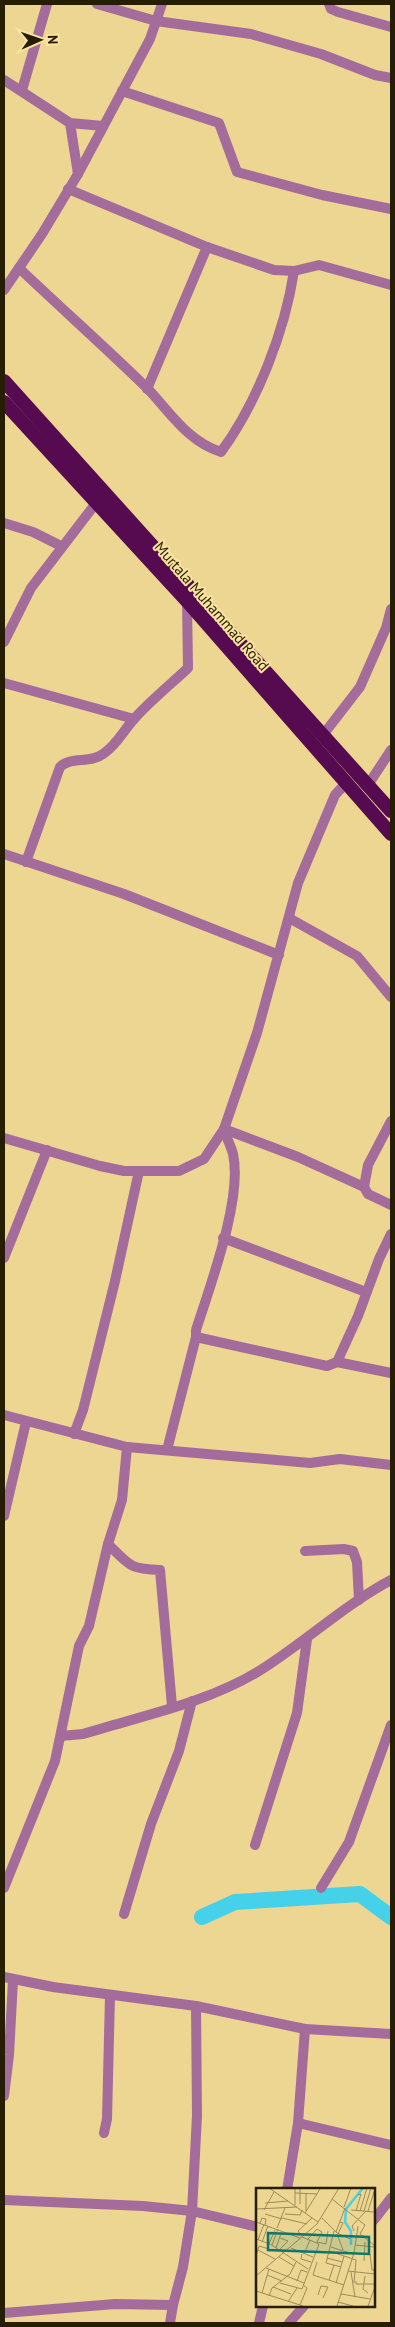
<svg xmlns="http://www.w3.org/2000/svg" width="395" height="2327" font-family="'PT Sans',sans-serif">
	<rect width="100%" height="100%" fill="#ecd692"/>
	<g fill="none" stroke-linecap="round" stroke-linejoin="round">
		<!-- river -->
		<path stroke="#46d1ea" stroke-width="16" d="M202 1917 235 1902 360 1894 391 1917"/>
		<!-- minor -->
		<g stroke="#a46c9b" stroke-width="10">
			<path d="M97 4 156 21 251 34 321 54 375 75 391 78"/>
			<path d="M329 4 331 9 338 12 391 27"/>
			<path d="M4 80 70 123 103 126"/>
			<path d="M22 90 47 4"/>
			<path d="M122 91 219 123 237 172 322 195 391 209"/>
			<path d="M70 123 78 174"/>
			<path d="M68 189 207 247 274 270 294 271 319 265 391 285"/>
			<path d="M19 268C61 308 105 347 147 388 170 412 188 442 221 452 257 403 285 331 294 271"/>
			<path d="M4 290 42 234 78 174 150 39 162 4"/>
			<path d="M147 389 207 247"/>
			<path d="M4 523 33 532 61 546"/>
			<path d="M4 642 31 588 96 503"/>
			<path d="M4 683 134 719"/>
			<path d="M323 735 360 687 386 628 391 609"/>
			<path d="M368 785 391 750"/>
			<path d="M4 854 124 894 279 955"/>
			<path d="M26 862 60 767C71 756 90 764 103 754 117 745 123 731 134 719 150 701 170 685 188 668L187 601"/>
			<path d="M289 918 357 956 391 997"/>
			<path d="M224 1129C226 1137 231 1146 233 1154 243 1198 210 1286 196 1330V1337L327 1366 337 1362 391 1373"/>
			<path d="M224 1129 298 1157 364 1187 368 1194 391 1205"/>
			<path d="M4 1138 100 1166 124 1171H179L204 1159 224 1129 257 1033 298 883 335 795 346 783"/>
			<path d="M364 1187 368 1165 391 1121"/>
			<path d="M223 1238 366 1292"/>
			<path d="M4 1258 47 1150"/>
			<path d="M337 1362 358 1316 379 1259 391 1234"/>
			<path d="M4 1415 127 1447 310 1463 340 1459 391 1465"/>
			<path d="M74 1434 83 1410 115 1281 139 1171"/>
			<path d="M167 1450 196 1337"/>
			<path d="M4 1516 26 1422"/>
			<path d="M108 1544C129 1565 129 1569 160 1570L172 1706"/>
			<path d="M305 1551 344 1549 353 1551 357 1562 359 1600"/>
			<path d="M61 1736 83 1734C141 1716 207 1703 259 1671 304 1643 344 1605 391 1580"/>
			<path d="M255 1845 297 1713 307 1639"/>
			<path d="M4 1888 55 1761 79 1646 89 1626 108 1544 122 1500 127 1447"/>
			<path d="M321 1888 349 1842 391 1725"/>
			<path d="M124 1914 151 1824 179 1751 192 1701"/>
			<path d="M4 1977 53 1987 196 2006 305 2029 391 2034"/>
			<path d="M4 2096 9 2055 13 1980"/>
			<path d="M298 2123 391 2145"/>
			<path d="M104 2133 107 2119 110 1996"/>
			<path d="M287 2190 298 2123 305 2029"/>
			<path d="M4 2200 143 2206 192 2211 258 2227"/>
			<path d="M4 2313 115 2304 173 2305"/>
			<path d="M170 2323 173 2305 183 2267 192 2211 197 2116 196 2006"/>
			<path d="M259 2323 263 2306"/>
		</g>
		<!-- tertiary -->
		<g stroke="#a46c9b" stroke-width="10">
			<path d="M374 2220 391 2198"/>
			<path d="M289 2323 304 2306"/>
		</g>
		<!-- trunk -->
		<g stroke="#560a50" stroke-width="14">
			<path d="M4 381 391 811"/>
			<path d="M4 402 187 601 391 834"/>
		</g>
	</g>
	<g text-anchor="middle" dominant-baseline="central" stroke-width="4" stroke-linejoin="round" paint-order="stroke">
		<!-- street labels -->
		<g font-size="15" fill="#261e03" stroke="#f9e39f">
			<text transform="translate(212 606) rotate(49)">Murtala Muhammad Road</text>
		</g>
	</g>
	<!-- overview -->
	<g transform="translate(256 2188)">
		<rect width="119" height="119" fill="#ecd692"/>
		<path fill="none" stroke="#46d1ea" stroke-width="2.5" d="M95 57V43L89 34 90 21 107 0"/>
		<path fill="none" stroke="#9d8c59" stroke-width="1" d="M13 0 62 34M39 5 61 6M50 5V23M76 11 109 37 104 46 119 58M9 15 32 13M44 16V0M39 17V0M88 19 95 0M0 21 41 19M8 22 18 4M95 22 118 24M100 23 105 6 102 7M104 23 111 0M108 23 115 0M112 23 118 4M49 25 64 1M9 26 26 31M29 26 44 27 46 22M26 30 51 36M66 30 81 45 94 51M0 34 44 50M4 35 6 30 10 31 9 37M21 40 29 20M78 43 70 75 85 79M98 43 96 38 110 23M80 44 89 20M81 46 87 62M82 46 87 35 84 34M46 48 42 43 56 30M0 51 14 56 52 81M52 51 61 41 66 44 61 54 70 56 72 43M2 52 8 36M6 54 12 38M16 57 22 41M99 57 118 59M75 59 97 66M11 60 19 42M20 60 25 45M35 60 57 69M2 62 19 71M23 62 32 53 24 50M73 63 100 72 98 95M46 66 45 71 55 74M48 66 54 52M114 66 116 82H119M0 68 3 58 16 62M23 69 38 78M71 70 86 74M108 73 109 54M61 74 57 87 88 97M10 80 48 95M92 83 119 86M95 84 99 109M11 87 26 93M0 88 61 36 83 0M109 88 107 101 112 105M73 92 78 77M41 93 45 82 51 84M100 93V96H119L118 98M24 95 46 101 63 56 46 49M80 95 88 68M17 99 35 106M0 103 47 118M6 105 13 81M85 106 114 111M62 107 65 98 72 99 67 110M13 108 16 100 34 86 40 74M32 114 41 100M82 114 97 118M44 117 51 100 47 97M81 118 98 65 102 38M112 118 119 99"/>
		<path fill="#0f766e" fill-opacity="0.15" stroke="#0f766e" stroke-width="2.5" d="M12 45 113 49V66L12 62Z"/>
		<rect width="119" height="119" fill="none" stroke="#261e03" stroke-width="2.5"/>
	</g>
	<!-- border -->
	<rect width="395" height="2327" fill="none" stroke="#261e03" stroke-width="10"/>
	<!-- north arrow -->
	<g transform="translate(40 40) rotate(88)" stroke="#f9e39f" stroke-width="4" paint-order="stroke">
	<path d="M0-4L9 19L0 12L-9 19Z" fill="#261e03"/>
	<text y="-8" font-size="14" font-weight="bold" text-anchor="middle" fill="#261e03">N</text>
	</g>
</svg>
